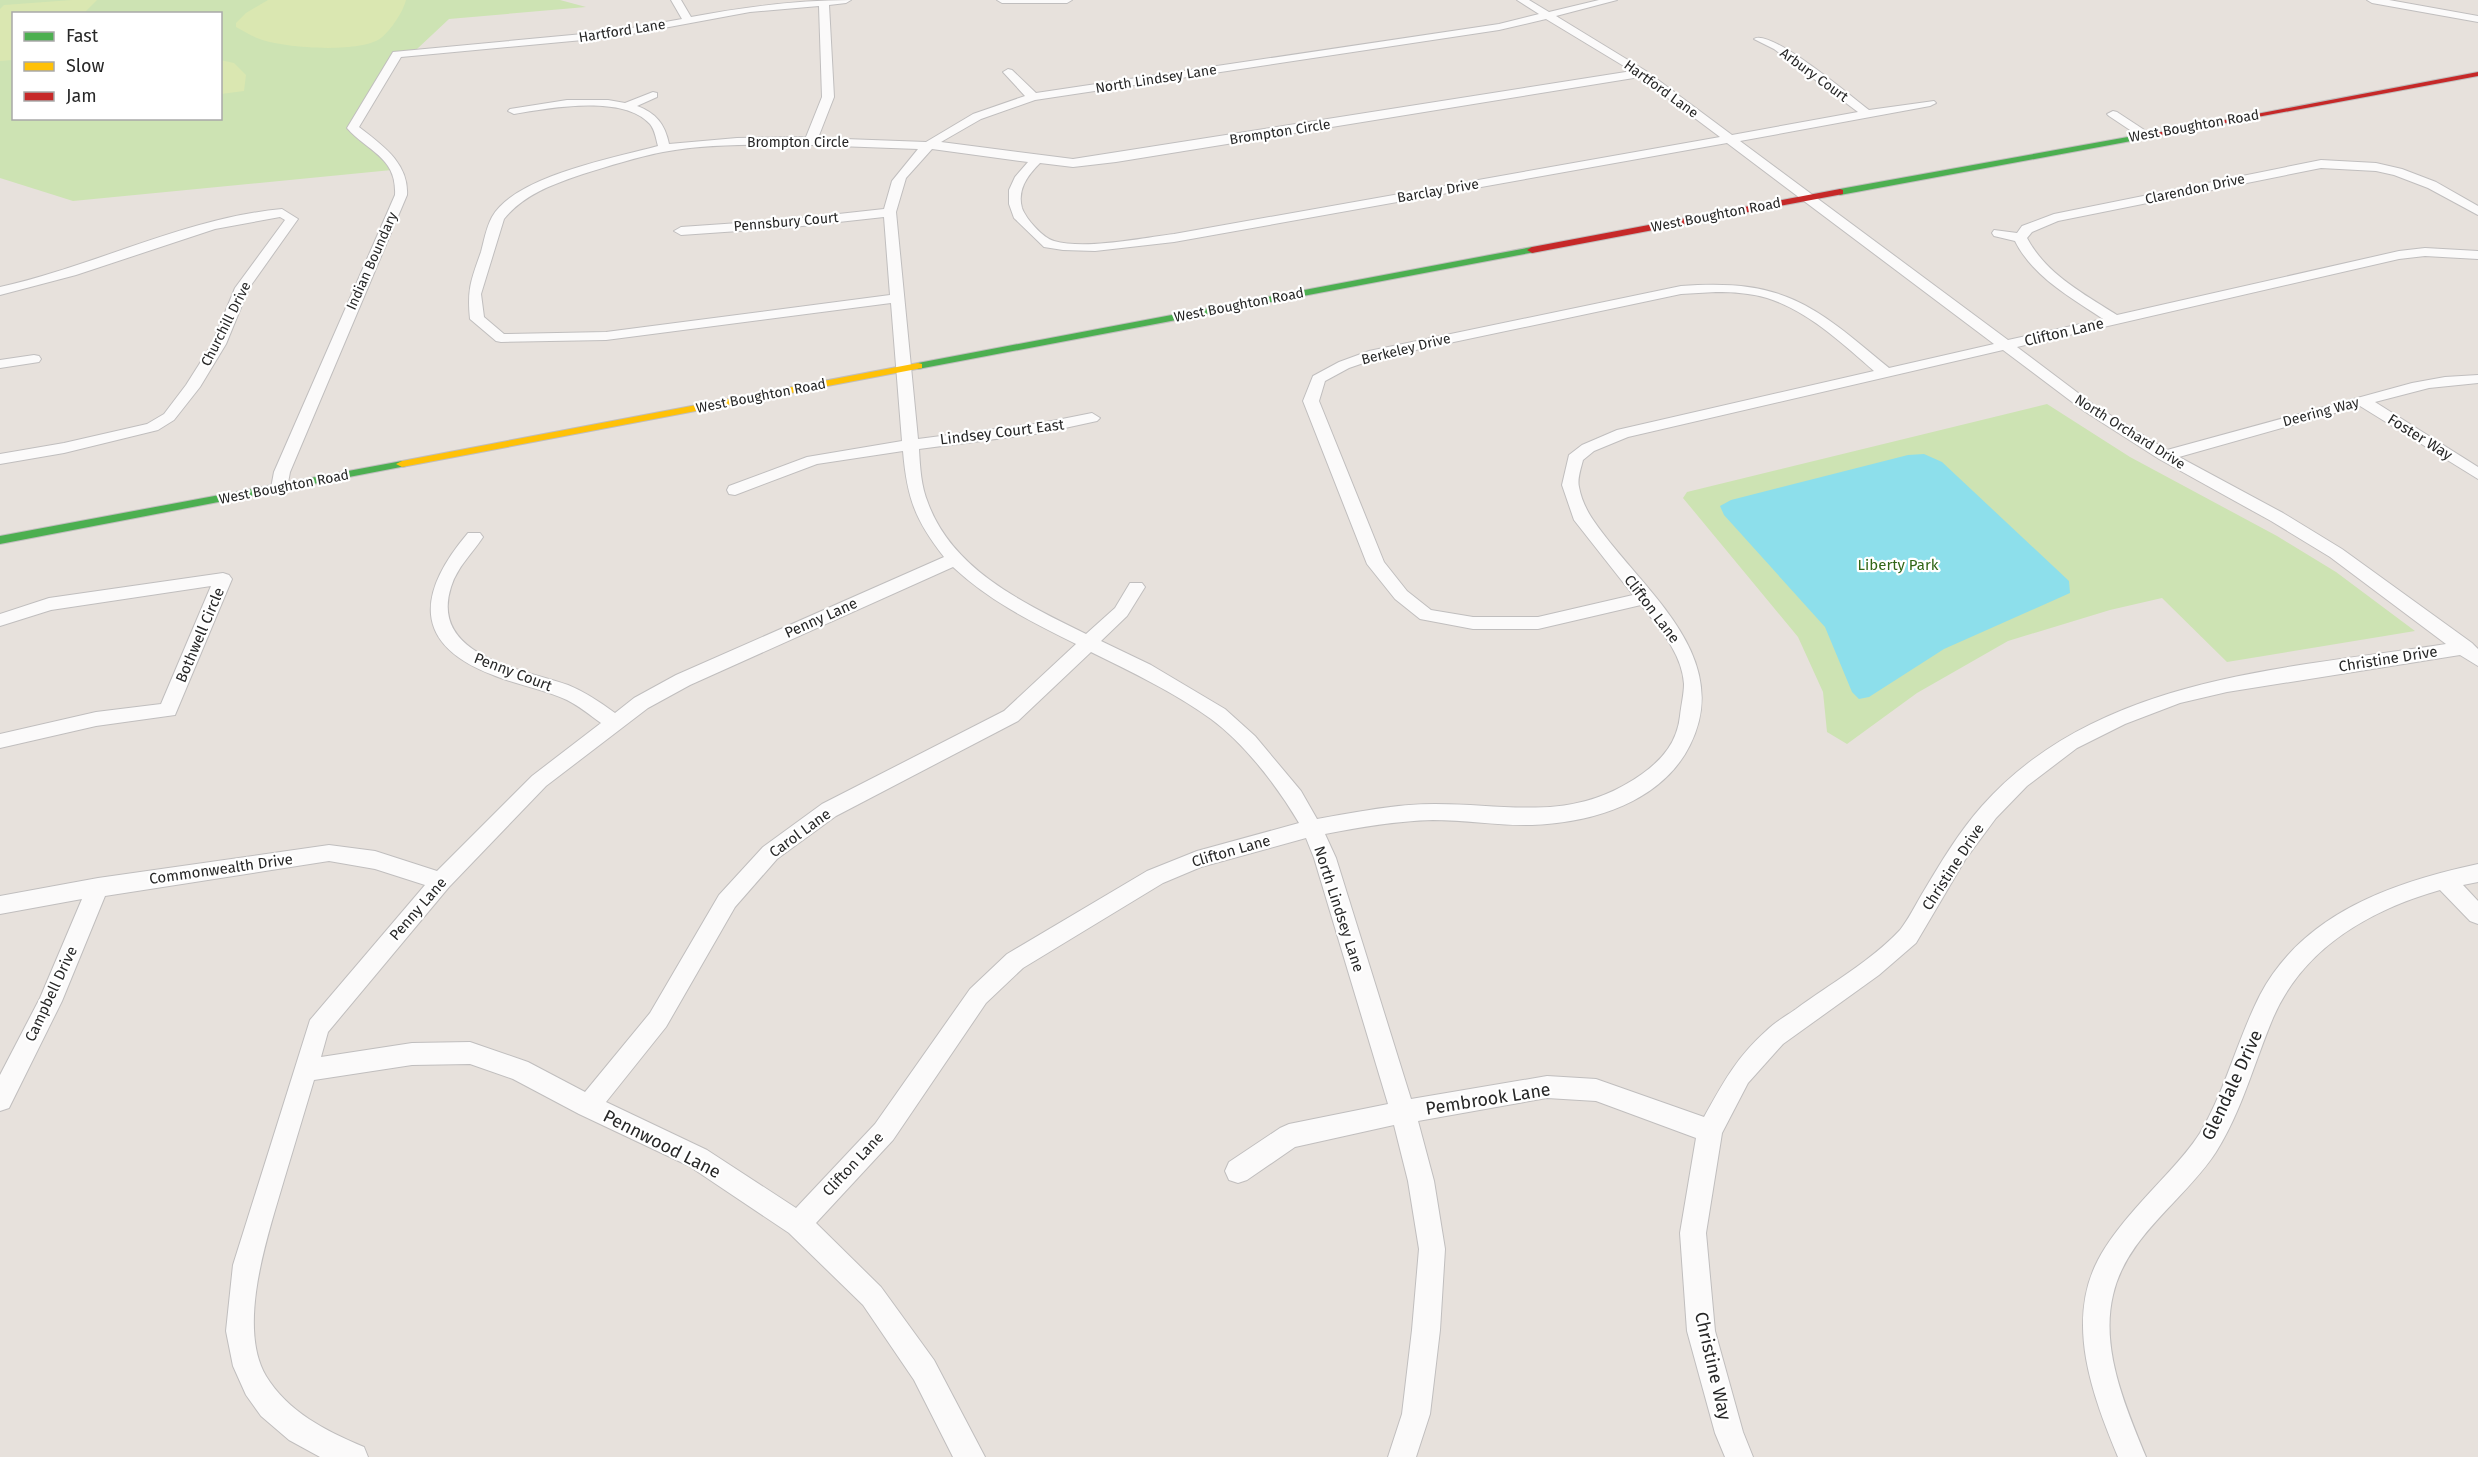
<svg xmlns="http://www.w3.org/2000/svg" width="2478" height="1457" font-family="'Fira Sans',sans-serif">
	<rect width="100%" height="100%" fill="#e7e1dc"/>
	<!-- green -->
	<g fill="#cde3b3" fill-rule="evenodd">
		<path d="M0 0H560L586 7 449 19 417 49 397 54 383 85 359 127 402 169 73 201 0 178ZM14 14H220V118H14Z"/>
		<path d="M2047 404 2130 457 2277 536 2336 572 2415 631 2227 662 2162 598 2110 610 2008 641 1917 693 1847 744 1827 732 1823 692 1798 637 1683 498 1687 492Z"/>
	</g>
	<!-- pitch -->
	<g fill="#dae7b1">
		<path d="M72 0H97L84 13 14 14 13 60 0 61V9L4 5Z"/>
		<path d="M268 0H406C403 12 391 30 381 38 360 54 280 48 257 38 250 35 243 31 236 27V23L246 13Z"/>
		<path d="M220 60 234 63 246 75 244 91 221 94Z"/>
	</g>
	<!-- water -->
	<path fill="#8ddfeb" d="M1924 454 1942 462 2069 581 2070 593 1944 649 1869 697 1859 699 1852 692 1825 627 1724 515 1720 506 1731 500 1908 455Z"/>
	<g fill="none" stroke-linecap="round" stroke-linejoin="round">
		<!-- street casing -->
		<g stroke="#c0bebe" stroke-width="2">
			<g id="street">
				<path d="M671 0H681L691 17C745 7 797 0 851 0L846 3 829 5 834 97 818 138 926 142 973 114 1025 96 1003 72 1008 69 1012 70 1036 93 1499 24 1539 14 1517 0H1529L1549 12 1599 0H1617L1556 16 1646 71 1732 135 1858 112 1774 49 1754 39C1769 27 1853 98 1869 110L1934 101 1936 103 1930 106 1740 141 2008 340 2103 319C2070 297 2033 277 2015 241L1994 236 1992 233 1994 230 2017 233 2022 226 2054 214 2321 160 2376 163 2402 169 2436 182 2478 206V215L2428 188 2394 175 2376 171 2321 168 2058 221 2032 232 2027 238C2046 274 2084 294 2117 315L2399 251 2425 248 2478 251V259L2425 256 2399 259 2017 347 2094 405 2167 450 2412 383 2445 377 2478 375V383L2429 388 2375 402 2478 467V479L2360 406 2179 457 2283 513 2342 549 2472 643 2478 649V666L2460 655 2227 692 2180 703 2125 724 2077 748 2027 786 1996 818 1965 860 1916 943 1879 975 1783 1044 1748 1083 1722 1133 1706 1233 1715 1331 1743 1432 1753 1457H1725L1715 1433 1687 1331 1680 1233 1696 1138 1596 1101 1547 1098 1418 1121 1434 1181 1445 1249 1440 1330 1430 1414 1416 1457H1388L1402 1414 1412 1330 1419 1249 1408 1181 1394 1125 1295 1147 1247 1180 1238 1183 1229 1180 1225 1171 1229 1162 1280 1128 1289 1124 1388 1104 1314 858 1306 838 1201 867 1163 883 1023 968 986 1003 893 1140 816 1223 881 1287 934 1360 985 1457H953L914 1380 863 1305 789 1233 689 1166 579 1114 513 1079 470 1064 412 1065 314 1080C304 1113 294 1147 284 1180 269 1232 236 1325 266 1376 288 1412 326 1431 364 1447L368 1457H320L289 1440 261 1416 246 1395 233 1366 226 1331 233 1265 310 1020 425 885 375 869 329 861 105 896 62 1001 9 1108 0 1111V1075L40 998 82 899 0 914V896L98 878 329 845 375 851 437 871 532 776 601 723C590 715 579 706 567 700 543 689 517 685 493 675 411 644 418 592 468 533H480L483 537C472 554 457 567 451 587 429 656 522 669 568 685 585 692 600 702 615 713L634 698 676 675 944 557C915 520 907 498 903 451L817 464 735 495 729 494 727 490 729 486 807 457 902 441 891 303 606 340 501 342 496 341 470 319C467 289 471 280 481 252 484 241 486 228 492 217 515 176 614 158 658 146 656 139 655 130 650 124 623 94 549 108 514 114L508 111 510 109 567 100H608L625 103 653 92 657 93V97L637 106C656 113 665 124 669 144L737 138 806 137 822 97 819 6 750 12 615 37 401 57 359 127C382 145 409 163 407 195L290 472 287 488 279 493 271 488 274 472 395 195C397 157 368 152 347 128L393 52 615 31 682 19ZM1546 19 1632 71 1073 159 941 142 981 119 1035 100 1499 30ZM1640 77 1720 137 1174 234C1142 238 1085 250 1054 241 1043 238 1026 219 1022 208 1017 190 1027 176 1040 163L1073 167 1116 162ZM1727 143 1994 344 1889 368C1814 305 1783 278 1681 286L1369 351 1339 362 1313 376 1303 401 1367 564 1395 599 1420 619 1473 629H1538L1641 605C1659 628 1682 653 1684 684 1684 694 1681 706 1680 716 1677 742 1663 759 1642 774 1573 823 1512 804 1435 804 1395 804 1357 812 1317 819L1301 791 1255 736 1225 709 1151 665 1101 641 1127 616 1145 587 1142 583H1130L1115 608 1086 634C1026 604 953 571 928 503 921 486 920 467 919 449L1042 433 1097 421 1100 418 1092 413 1042 423 918 439 896 212 906 178 932 149 1028 162 1015 177 1009 190V204L1014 218 1044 247 1063 250 1095 251 1174 242ZM811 145 918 149 892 181 884 209 784 220 681 227 674 231 681 235 784 228 884 217 890 295 606 332 504 334 484 317 481 294 504 219C524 194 554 184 583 174 609 166 637 157 663 152 710 143 764 145 811 145ZM1716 292C1733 292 1750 293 1767 298 1808 311 1842 343 1874 371L1617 430 1582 445 1569 455 1562 485 1574 520 1633 595 1538 617H1473L1431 610 1407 591 1384 562 1319 401 1325 381 1349 368 1378 358 1681 294ZM2003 350 2084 411 2159 459 2271 521 2330 557 2446 644C2286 669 2097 676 1982 806 1958 833 1940 864 1922 894 1915 906 1908 920 1900 930 1871 961 1830 984 1796 1009 1786 1016 1775 1022 1766 1031 1736 1058 1723 1083 1704 1117L1596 1079 1547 1076 1411 1099 1336 858 1325 834C1361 827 1396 821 1433 820 1466 820 1499 826 1532 825 1592 823 1662 802 1690 745 1730 665 1659 603 1612 545 1598 527 1583 510 1579 487 1577 479 1581 468 1583 460L1594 451 1628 437ZM953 567C991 602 1030 621 1076 644L1004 711 822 804 763 847 719 895 650 1013 585 1092 528 1062 470 1042 412 1043 321 1057 328 1032 449 887 546 786 648 708 690 685ZM1091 652C1131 672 1174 692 1211 719 1244 743 1278 787 1299 823L1197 851 1147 871 1007 954 970 989 875 1124 796 1208 707 1150 606 1102 666 1027 735 907 777 859 836 816 1018 721Z"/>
				<path d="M997 0H1072L1067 3H1002Z"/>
				<path d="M2367 0H2389L2478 16V22L2372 3Z"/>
				<path d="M2113 111 2117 112 2152 135 2146 139 2142 138 2109 116 2107 114Z"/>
				<path d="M282 209 298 219 249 288 226 344 200 387 174 420 158 430 64 453 0 464V454L64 443 147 424 164 414 186 385 212 344 235 288 285 220 280 217 215 229 76 275 0 295V287C95 266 185 218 282 209Z"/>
				<path d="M34 355 39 356 41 359 39 362 0 368V360Z"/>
				<path d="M223 573 229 575 232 579 175 715 96 726 0 748V734L96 712 161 704 211 586 51 610 0 626V614L49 598Z"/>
				<path d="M2478 864V882L2463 885 2478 901V924L2470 921 2440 890C2370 910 2303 948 2273 1018 2254 1063 2242 1111 2216 1152 2185 1200 2126 1236 2113 1295 2100 1349 2126 1408 2146 1457H2118C2093 1397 2065 1323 2098 1260 2108 1241 2121 1225 2135 1209 2156 1184 2183 1160 2200 1133 2226 1089 2237 1040 2260 995 2303 913 2394 882 2478 864Z"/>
			</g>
		</g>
		<!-- fast casing -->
		<g stroke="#c0bebe" stroke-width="2">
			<g id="fast">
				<path d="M2139 135 2143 137 2142 139 1840 195 1836 192 1840 189Z"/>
				<path d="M1532 247 1535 248V252L918 369 913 366 918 363Z"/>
				<path d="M402 461 408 464 406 466 0 544V536Z"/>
			</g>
		</g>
		<!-- slow casing -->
		<g stroke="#c0bebe" stroke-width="2">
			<path id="slow" d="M918 363 922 364V368L402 467 396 464 402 461Z"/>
		</g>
		<!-- jam casing -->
		<g stroke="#c0bebe" stroke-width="2">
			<g id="jam">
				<path d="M2478 72V76L2139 139 2135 137Z"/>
				<path d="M1840 189 1843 190V194L1532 253 1527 250 1532 247Z"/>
			</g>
		</g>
		<!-- street -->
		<use href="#street" fill="#fbfafa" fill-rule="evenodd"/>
		<!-- fast -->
		<use href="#fast" fill="#4caf50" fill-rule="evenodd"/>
		<!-- slow -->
		<use href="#slow" fill="#ffc107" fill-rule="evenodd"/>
		<!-- jam -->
		<use href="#jam" fill="#c62828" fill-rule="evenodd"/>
	</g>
	<g text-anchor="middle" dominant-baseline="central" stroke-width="4.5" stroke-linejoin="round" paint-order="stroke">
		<!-- far-street labels -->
		<g font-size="14" fill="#272727" stroke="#fff">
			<text transform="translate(622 31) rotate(-9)">Hartford Lane</text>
			<text transform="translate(1814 75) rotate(36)">Arbury Court</text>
			<text transform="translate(1156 79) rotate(-9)">North Lindsey Lane</text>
			<text transform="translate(1661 89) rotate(36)">Hartford Lane</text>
			<text transform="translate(2194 126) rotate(-10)">West Boughton Road</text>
			<text transform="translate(1280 132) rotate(-9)">Brompton Circle</text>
			<text x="798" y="142">Brompton Circle</text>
			<text transform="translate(2195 189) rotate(-12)">Clarendon Drive</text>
			<text transform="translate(1438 191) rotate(-10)">Barclay Drive</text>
			<text transform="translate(1716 215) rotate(-11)">West Boughton Road</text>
			<text transform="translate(786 222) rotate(-5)">Pennsbury Court</text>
			<text transform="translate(372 261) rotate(-66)">Indian Boundary</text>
			<text transform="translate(1239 305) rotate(-11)">West Boughton Road</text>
			<text transform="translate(226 324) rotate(-63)">Churchill Drive</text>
			<text transform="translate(1406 349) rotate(-14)">Berkeley Drive</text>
			<text transform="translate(761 396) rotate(-11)">West Boughton Road</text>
			<text transform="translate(2321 412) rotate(-15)">Deering Way</text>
			<text transform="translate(2130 432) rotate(32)">North Orchard Drive</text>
			<text transform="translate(284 487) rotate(-11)">West Boughton Road</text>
		</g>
		<!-- street labels -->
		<g font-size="15" fill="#272727" stroke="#fff">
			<text transform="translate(2064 332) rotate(-13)">Clifton Lane</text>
			<text transform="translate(1002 432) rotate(-7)">Lindsey Court East</text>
			<text transform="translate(2420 437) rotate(32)">Foster Way</text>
			<text transform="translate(1652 609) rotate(53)">Clifton Lane</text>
			<text transform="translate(821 618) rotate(-24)">Penny Lane</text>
			<text transform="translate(200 635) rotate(-67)">Bothwell Circle</text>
			<text transform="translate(2388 659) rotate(-9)">Christine Drive</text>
			<text transform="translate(513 672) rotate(21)">Penny Court</text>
			<text transform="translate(800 833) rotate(-36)">Carol Lane</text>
			<text transform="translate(1231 851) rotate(-16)">Clifton Lane</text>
			<text transform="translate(1953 867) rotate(-57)">Christine Drive</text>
			<text transform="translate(221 869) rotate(-8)">Commonwealth Drive</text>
			<text transform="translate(418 909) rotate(-49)">Penny Lane</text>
			<text transform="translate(1339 909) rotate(72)">North Lindsey Lane</text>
			<text transform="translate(51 994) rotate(-65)">Campbell Drive</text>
			<text transform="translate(853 1164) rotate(-47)">Clifton Lane</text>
		</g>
		<!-- park labels -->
		<g font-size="15" fill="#316616" stroke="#fff">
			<text x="1898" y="565">Liberty Park</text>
		</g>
		<!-- near-street labels -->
		<g font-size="18" fill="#272727" stroke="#fff">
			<text transform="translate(2232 1085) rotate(-65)">Glendale Drive</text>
			<text transform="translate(1488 1099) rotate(-9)">Pembrook Lane</text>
			<text transform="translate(662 1144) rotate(27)">Pennwood Lane</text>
			<text transform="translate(1713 1366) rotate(77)">Christine Way</text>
		</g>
	</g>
	<!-- legend -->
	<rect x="12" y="12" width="210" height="108" fill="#ffffff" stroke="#a9a9a9" stroke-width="1.5"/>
	<rect x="24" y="32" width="30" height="9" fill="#4caf50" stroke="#a9a9a9" stroke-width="1.5"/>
	<text x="66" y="42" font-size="18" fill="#272727">Fast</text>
	<rect x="24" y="62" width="30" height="9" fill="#ffc107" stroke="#a9a9a9" stroke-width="1.5"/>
	<text x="66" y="72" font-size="18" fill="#272727">Slow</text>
	<rect x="24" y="92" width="30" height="9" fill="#c62828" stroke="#a9a9a9" stroke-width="1.5"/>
	<text x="66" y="102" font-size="18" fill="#272727">Jam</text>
</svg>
